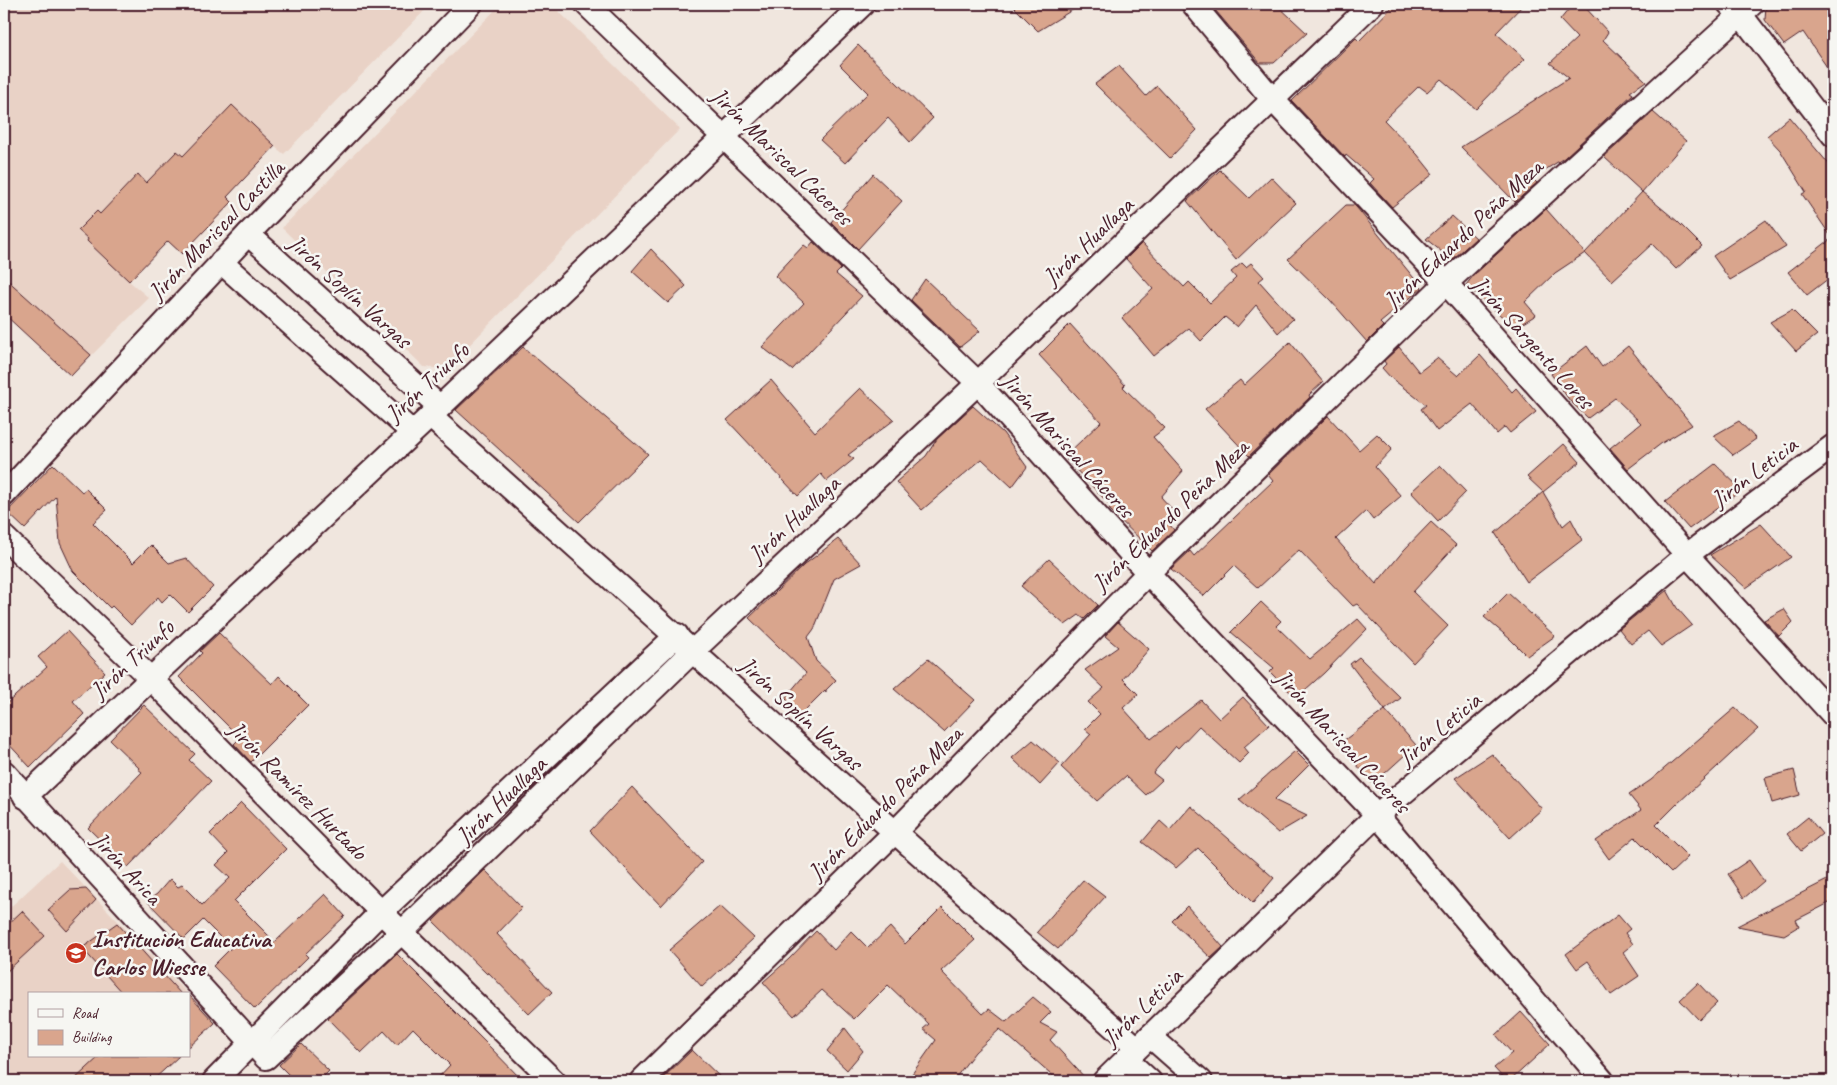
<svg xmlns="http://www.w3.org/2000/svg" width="1837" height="1085" font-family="Caveat,sans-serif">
	<rect width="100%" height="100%" fill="#f0e6de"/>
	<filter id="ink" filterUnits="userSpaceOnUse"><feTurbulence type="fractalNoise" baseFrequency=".02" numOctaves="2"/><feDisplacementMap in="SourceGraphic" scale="10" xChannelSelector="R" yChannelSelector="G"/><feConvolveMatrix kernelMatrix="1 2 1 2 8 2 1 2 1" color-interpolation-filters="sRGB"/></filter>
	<g filter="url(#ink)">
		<!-- built -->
		<g fill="#e9d2c6">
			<path d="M4 4H431L284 154 275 147 228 196 233 202 182 254 167 241 129 281 149 298 71 376 4 314Z"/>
			<path d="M501 4H551L680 129 446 369 424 367 282 228Z"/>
			<path d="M60 861 188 994H29V1056H175L148 1081H4V913Z"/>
		</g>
		<!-- building -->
		<g fill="#d9a58d" stroke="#4a1f2b">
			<path d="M1011 4H1082L1038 31Z"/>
			<path d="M1210 4H1276L1307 33 1274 63H1260Z"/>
			<path d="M1395 4H1524L1496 33 1525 59 1476 109 1441 79 1427 92 1419 86 1384 120 1417 154 1433 174 1392 207 1370 183 1374 179 1346 155 1345 157 1292 101 1356 38 1359 41Z"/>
			<path d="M1573 4H1582L1608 32 1603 40 1646 81 1630 92 1633 94 1564 158 1532 178 1537 183 1515 202 1461 147 1569 78 1550 63 1577 38 1560 20Z"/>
			<path d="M1766 4H1833V76L1803 32 1784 45 1765 20Z"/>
			<path d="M858 45 933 118 910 142 888 118 845 163 820 140 868 93 840 65Z"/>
			<path d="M1119 66 1146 96 1157 86 1197 130 1170 158 1095 84Z"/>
			<path d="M232 105 275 146 227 197 232 202 182 254 168 241 129 281 87 241 88 239 78 230 97 211 100 214 138 174 146 183 177 151 183 156Z"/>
			<path d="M1653 112 1686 141 1642 192 1604 157Z"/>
			<path d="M1789 117 1833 169V275L1807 295 1788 272 1832 238 1802 194 1806 192 1780 150 1767 136Z"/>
			<path d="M1220 170 1249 198 1271 177 1296 203 1236 260 1187 201Z"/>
			<path d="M873 174 902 201 858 249 831 222Z"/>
			<path d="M1642 192 1677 221 1702 246 1676 269 1652 244 1612 281 1585 253Z"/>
			<path d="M1346 205H1354L1357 208 1422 288 1380 323 1383 326 1367 342 1330 300 1288 259Z"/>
			<path d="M1546 209 1585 253 1555 273 1525 302 1536 315 1515 328 1466 285 1473 276Z"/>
			<path d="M1452 216 1476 238 1452 260 1426 239Z"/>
			<path d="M1766 220 1786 247 1730 280 1713 256Z"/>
			<path d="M813 242 841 269 836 274 862 296 792 370 762 347 804 303 775 276 804 245 808 248Z"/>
			<path d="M1142 243 1184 287 1189 282 1210 303 1236 278 1231 272 1242 263 1246 267 1251 263 1264 277 1259 281 1293 319 1278 333 1256 305 1237 327 1225 317 1201 341 1189 328 1154 356 1122 318 1153 289 1126 259Z"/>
			<path d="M651 249 686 286 668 303 632 271Z"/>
			<path d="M4 277 91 355 71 376 4 314Z"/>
			<path d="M925 279 980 331 960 347 911 300Z"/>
			<path d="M1792 310 1817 335 1796 351 1770 322Z"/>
			<path d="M1070 324 1125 385 1123 387 1165 428 1153 437 1183 471 1161 497 1179 517 1170 525 1174 530 1152 551 1109 509 1111 506 1064 457 1101 422 1039 355Z"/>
			<path d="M1290 342 1323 382 1309 395 1310 397 1249 456 1205 409 1240 380 1244 385Z"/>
			<path d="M1587 346 1602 367 1628 346 1692 425 1662 443 1628 469 1610 448 1641 423 1615 398 1588 418 1570 401 1551 374Z"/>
			<path d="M523 347 648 454 579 522 456 410Z"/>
			<path d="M1399 347 1419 372 1437 358 1458 376 1480 355 1512 392 1516 388 1536 412 1510 433 1505 427 1497 434 1472 404 1437 431 1421 409 1426 405 1391 378 1382 368 1386 364 1384 361Z"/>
			<path d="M771 380 815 432 860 388 894 420 848 455 854 459 827 481 821 474 798 496 727 420Z"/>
			<path d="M973 406 1003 433 1027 467 1012 487 982 459 922 510 896 482 926 456 937 439Z"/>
			<path d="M1328 416 1359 450 1377 434 1392 449 1375 467 1401 496 1373 520 1366 511 1336 539 1376 584 1404 550 1431 522 1456 545 1413 592 1448 626 1413 663 1357 604 1353 606 1299 550 1258 588 1234 566 1204 596 1171 569 1190 551 1194 556 1273 481 1268 475Z"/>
			<path d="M1739 421 1756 439 1733 455 1713 436Z"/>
			<path d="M1564 444 1580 462 1543 492 1527 477Z"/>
			<path d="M53 464 82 492 86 489 107 510 93 523 133 563 151 545 169 563 186 558 213 587 188 612 170 594 162 602 158 597 131 625 112 606 110 608 73 571 60 543 56 496 25 529 7 512Z"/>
			<path d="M1715 464 1742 490 1689 529 1665 502Z"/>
			<path d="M1440 465 1466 492 1438 521 1411 492Z"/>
			<path d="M1543 492 1563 526 1571 519 1582 540 1527 582 1495 533Z"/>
			<path d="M1761 524 1791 557 1746 588 1710 555Z"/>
			<path d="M838 539 861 564 834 579 814 629 808 637 816 661 836 680 826 690V692L825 690 801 714 785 698 806 673 749 618 804 565Z"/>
			<path d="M1049 559 1098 605 1084 619 1079 615 1065 625 1021 586Z"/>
			<path d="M1667 590 1677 608 1692 625 1661 646 1648 631 1631 644 1619 629Z"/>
			<path d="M1508 593 1555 636 1527 656 1510 639 1484 617Z"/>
			<path d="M1261 602 1281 621 1276 626 1310 659 1358 619 1367 629 1324 673 1296 698 1270 672 1274 668 1231 632Z"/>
			<path d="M1784 609 1793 622 1779 636 1764 620Z"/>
			<path d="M1118 622 1149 649 1123 679 1138 694 1123 708 1151 739 1201 700 1219 719 1243 697 1269 725 1244 747 1249 753 1239 763 1199 726 1178 748 1176 746 1153 773 1162 780 1146 795 1126 776 1097 801 1061 767 1091 734 1085 729 1100 714 1088 702 1104 688 1085 670 1118 647 1105 636Z"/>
			<path d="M67 631 105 672 73 701 84 714 30 767 4 739V706L47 667 38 657Z"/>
			<path d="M219 633 272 684 279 676 308 705 251 762 234 744 240 738 179 677 202 653 200 651Z"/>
			<path d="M1359 657 1401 698 1385 710 1350 664Z"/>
			<path d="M928 659 975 700 944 732 894 689Z"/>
			<path d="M144 705 195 754 189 760 211 781 128 867 88 828 142 772 138 769 139 768 110 740Z"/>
			<path d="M1735 708 1758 729 1677 804 1656 825 1688 857 1671 873 1635 837 1609 859 1596 841 1641 810 1629 795 1651 780Z"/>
			<path d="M1385 710 1416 745 1373 784 1339 744Z"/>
			<path d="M1033 740 1060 763 1040 785 1012 758Z"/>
			<path d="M1295 751 1309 765 1274 800 1307 816 1278 833 1239 800Z"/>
			<path d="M1492 754 1542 809 1510 838 1455 778Z"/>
			<path d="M1794 770 1800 795 1772 803 1765 778Z"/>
			<path d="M632 787 702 862 661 906 590 831Z"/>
			<path d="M241 803 286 849 234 901 275 942 325 894 345 916 305 954 308 957 255 1009 213 966 231 948 203 920 184 939 147 901 157 894 170 879 178 887 182 885 202 905 230 878 216 865 228 853 210 834Z"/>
			<path d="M1191 806 1274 878 1253 903 1198 848 1176 868 1142 842 1160 821 1170 830Z"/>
			<path d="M1808 817 1822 834 1801 851 1787 834Z"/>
			<path d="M1749 860 1764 881 1744 898 1728 874Z"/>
			<path d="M485 870 522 908 497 934 552 992 529 1014 488 972 487 974 433 921Z"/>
			<path d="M1833 877V901L1796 920 1799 926 1784 935 1737 926Z"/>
			<path d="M1083 880 1105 897 1058 949 1037 932Z"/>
			<path d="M86 889 96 900 67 931 48 910 70 890Z"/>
			<path d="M720 906 754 938 702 987 669 950Z"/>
			<path d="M1187 906 1223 947 1211 958 1172 921Z"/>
			<path d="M942 907 975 940 941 971 983 1014 989 1009 1006 1022 1033 997 1051 1012 1040 1023 1057 1032 1050 1040 1088 1081H1059L1000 1029 975 1052 953 1081H907L936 1040 923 1029 929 1024 888 985 854 1019 822 990 794 1016 763 982 789 959 816 931 834 950 851 931 868 948 890 927 905 944Z"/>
			<path d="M22 911 45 936 4 974V928Z"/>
			<path d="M1618 915 1630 929 1625 933 1633 944 1623 952 1639 976 1611 995 1588 961 1577 969 1566 954Z"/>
			<path d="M117 923 181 994H123L82 948Z"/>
			<path d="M397 954 487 1044 523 1081H435L450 1065 413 1028 397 1045 384 1031 361 1053 328 1019Z"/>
			<path d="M1698 983 1717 1003 1699 1020 1680 1000Z"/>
			<path d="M189 995 215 1023 189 1047Z"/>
			<path d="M1521 1012 1550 1044 1510 1081H1506L1494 1068 1512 1053 1496 1035Z"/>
			<path d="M845 1028 863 1051 847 1070 827 1051Z"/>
			<path d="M301 1044 329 1071 319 1081H295L279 1065Z"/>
			<path d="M692 1050 724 1081H660Z"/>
			<path d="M100 1056H179L152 1081H73Z"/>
		</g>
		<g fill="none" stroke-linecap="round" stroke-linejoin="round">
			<!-- street casing -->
			<g stroke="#4a1f2b" stroke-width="26">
				<g id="street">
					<path d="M586 4 978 383 1148 573 1377 815 1603 1081"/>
					<path d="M1193 4 1273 100 1446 283 1687 555 1833 715"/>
					<path d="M1729 4 1741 15 1833 135"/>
					<path d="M248 234 440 407"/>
					<path d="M221 262 412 432"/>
					<path d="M430 416C666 626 900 839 1137 1048"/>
					<path d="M4 495 248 234 471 4"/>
					<path d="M4 537 150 678 381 912 554 1081"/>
					<path d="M4 772 266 1058 402 932 693 651 978 383 1372 4"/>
					<path d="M25 797 440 407 863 4"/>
					<path d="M1150 1036 1201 1081"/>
					<path d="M1126 1059 1150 1081"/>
					<path d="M214 1081 381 912 677 635"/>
					<path d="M641 1081 894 833 1148 573 1446 283 1752 4"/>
					<path d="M1104 1081 1377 815 1687 555 1833 446"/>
				</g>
			</g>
			<!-- street -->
			<use href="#street" stroke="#f6f6f2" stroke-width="22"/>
		</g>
	</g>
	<!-- icons -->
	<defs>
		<g id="school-disc" transform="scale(1.125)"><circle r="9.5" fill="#c8321e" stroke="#f6f6f2"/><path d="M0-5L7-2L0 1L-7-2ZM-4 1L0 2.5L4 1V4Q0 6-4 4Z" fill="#fff"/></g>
	</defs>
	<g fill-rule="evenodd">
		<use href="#school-disc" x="76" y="953"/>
	</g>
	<g text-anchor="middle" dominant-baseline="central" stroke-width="5" stroke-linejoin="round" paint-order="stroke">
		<!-- street labels -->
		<g font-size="24" fill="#4a1f2b" stroke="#f6f6f2">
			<text transform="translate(782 156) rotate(44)">Jirón Mariscal Cáceres</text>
			<text transform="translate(216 230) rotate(-46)">Jirón Mariscal Castilla</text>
			<text transform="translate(1463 234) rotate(-43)">Jirón Eduardo Peña Meza</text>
			<text transform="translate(1088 241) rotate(-44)">Jirón Huallaga</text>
			<text transform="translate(350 291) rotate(42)">Jirón Soplín Vargas</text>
			<text transform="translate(1533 342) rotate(48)">Jirón Sargento Lores</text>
			<text transform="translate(427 382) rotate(-43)">Jirón Triunfo</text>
			<text transform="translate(1068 445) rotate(48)">Jirón Mariscal Cáceres</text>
			<text transform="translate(1754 472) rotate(-37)">Jirón Leticia</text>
			<text transform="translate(1170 515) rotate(-44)">Jirón Eduardo Peña Meza</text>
			<text transform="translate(794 519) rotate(-43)">Jirón Huallaga</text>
			<text transform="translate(132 659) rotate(-43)">Jirón Triunfo</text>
			<text transform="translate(801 713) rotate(42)">Jirón Soplín Vargas</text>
			<text transform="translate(1439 729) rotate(-40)">Jirón Leticia</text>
			<text transform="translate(1343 741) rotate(47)">Jirón Mariscal Cáceres</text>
			<text transform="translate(298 790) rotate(45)">Jirón Ramírez Hurtado</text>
			<text transform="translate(501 800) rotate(-44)">Jirón Huallaga</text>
			<text transform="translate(885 803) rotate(-45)">Jirón Eduardo Peña Meza</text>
			<text transform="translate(127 868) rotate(47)">Jirón Arica</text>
			<text transform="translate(1142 1007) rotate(-44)">Jirón Leticia</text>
		</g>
		<!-- poi labels -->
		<g font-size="24" font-weight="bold" fill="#4a1f2b" stroke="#f6f6f2" text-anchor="start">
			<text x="92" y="939">Institución Educativa<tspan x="92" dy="28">Carlos Wiesse</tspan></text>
		</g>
	</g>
	<!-- margin -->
	<rect width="1837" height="1085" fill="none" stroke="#f6f6f2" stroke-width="20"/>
	<rect x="10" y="10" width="1817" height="1065" fill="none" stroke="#4a1f2b" stroke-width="2" filter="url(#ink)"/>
	<!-- legend -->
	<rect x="28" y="992" width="162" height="65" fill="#f6f6f2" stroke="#b1a0a2"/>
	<rect x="38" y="1009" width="25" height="8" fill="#f6f6f2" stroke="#b1a0a2"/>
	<text x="72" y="1018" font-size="15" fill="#4a1f2b">Road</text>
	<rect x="38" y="1030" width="25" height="15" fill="#d9a58d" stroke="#b1a0a2"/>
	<text x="72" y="1042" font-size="15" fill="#4a1f2b">Building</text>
</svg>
